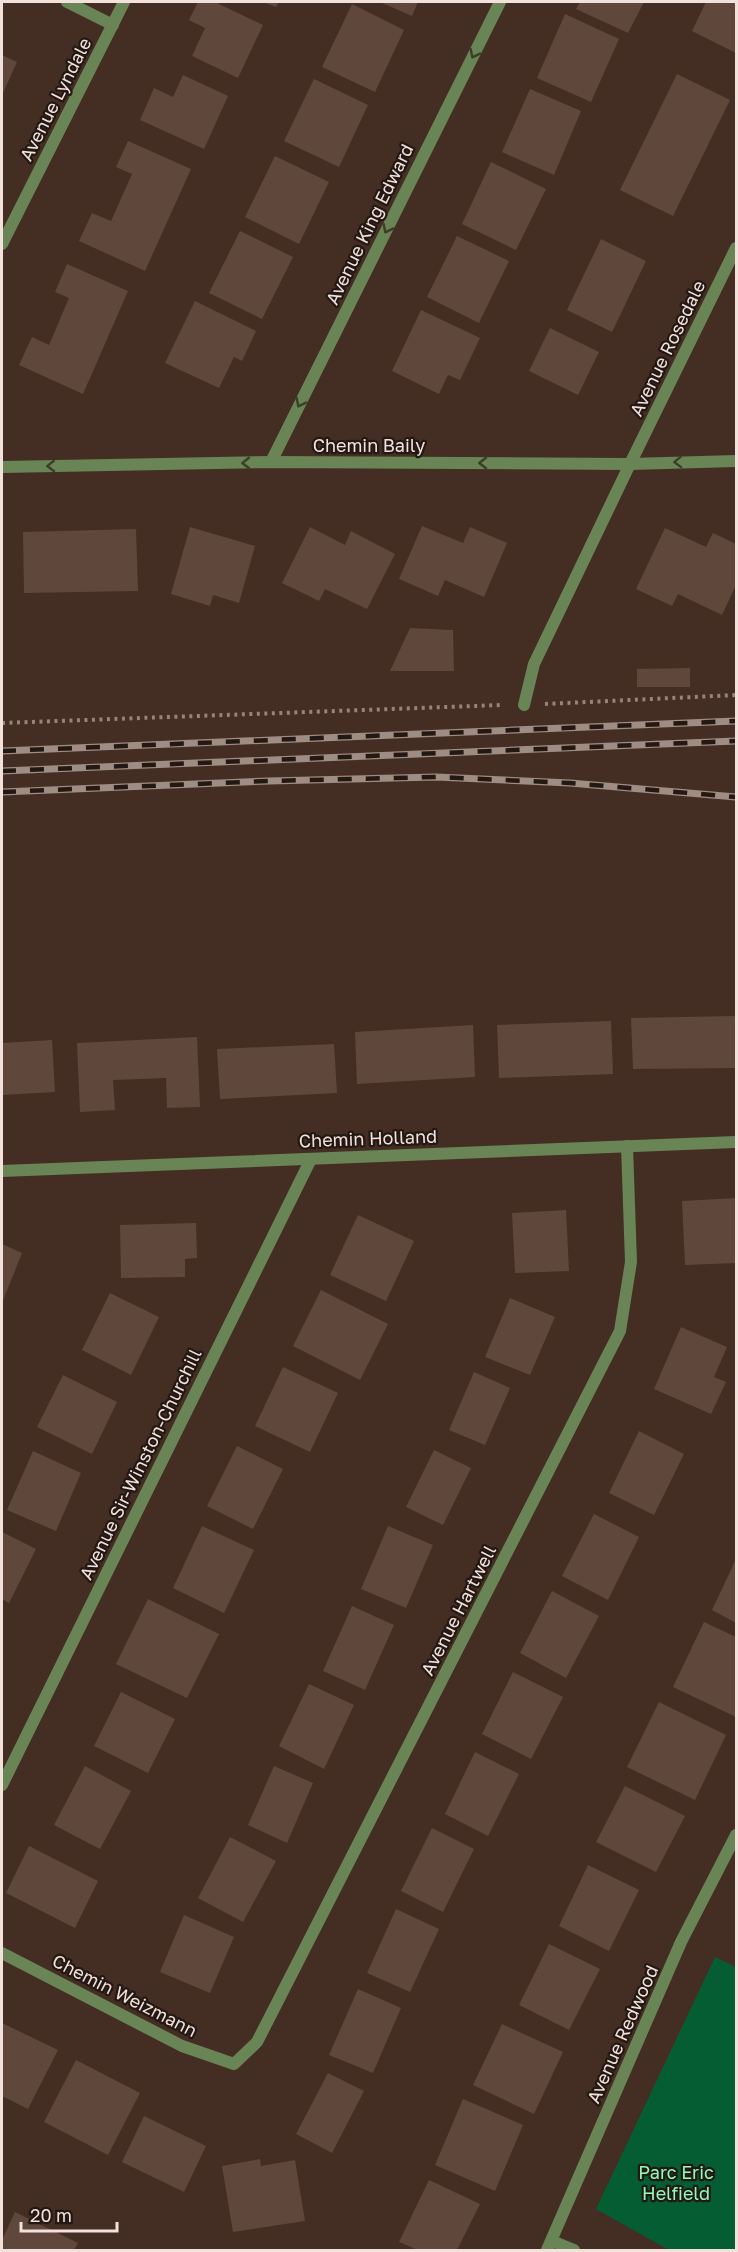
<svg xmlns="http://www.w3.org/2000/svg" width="738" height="2252" font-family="'Golos Text',sans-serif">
	<rect width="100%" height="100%" fill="#442d22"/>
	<!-- green -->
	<path fill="#055e33" d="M715 1957 736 1967V2250H669L596 2209Z"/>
	<!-- building -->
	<g fill="#60473b">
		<path d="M198 2H215L263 25 238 78 192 56 205 28 189 20Z"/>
		<path d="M263 2H279L276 7Z"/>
		<path d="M380 2H418L412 16Z"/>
		<path d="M580 2H644L628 33 576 9Z"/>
		<path d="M706 2H736V53L692 31Z"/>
		<path d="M352 4 404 30 375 92 322 67Z"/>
		<path d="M565 14 619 39 591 102 537 78Z"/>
		<path d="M2 55 17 62 2 95Z"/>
		<path d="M677 74 730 100 673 216 620 190Z"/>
		<path d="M183 75 228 96 204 149 140 120 154 88 173 97Z"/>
		<path d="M314 79 368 105 339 167 284 141Z"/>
		<path d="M530 89 581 111 554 175 502 152Z"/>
		<path d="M128 141 191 169 145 271 79 241 92 213 111 221 132 174 116 167Z"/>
		<path d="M275 156 329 182 299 244 245 217Z"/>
		<path d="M491 162 546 189 516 250 462 224Z"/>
		<path d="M240 231 293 257 262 319 209 293Z"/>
		<path d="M457 236 509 261 479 323 427 297Z"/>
		<path d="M601 239 646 261 612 332 567 310Z"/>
		<path d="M67 264 128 291 83 394 19 365 32 337 49 345 69 298 55 292Z"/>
		<path d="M195 301 256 331 242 361 234 357 219 388 165 363Z"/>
		<path d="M421 310 480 338 460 380 448 375 439 394 392 371Z"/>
		<path d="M550 328 599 352 578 395 529 371Z"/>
		<path d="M422 526 463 543 470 527 507 543 484 597 445 580 438 596 399 579Z"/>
		<path d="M190 527 255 546 239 603 213 595 210 606 171 594Z"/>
		<path d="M310 527 345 545 351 531 395 554 367 609 325 589 319 601 282 583Z"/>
		<path d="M665 528 706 547 713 533 736 544V585L722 615 678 594 672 606 636 589Z"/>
		<path d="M136 529 138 591 24 593 23 532Z"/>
		<path d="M410 628 453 630 454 671H390Z"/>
		<path d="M690 668V687H637V669Z"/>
		<path d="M736 1016V1068L633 1069 631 1018Z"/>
		<path d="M611 1021 613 1074 499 1078 497 1025Z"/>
		<path d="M473 1025 475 1077 357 1084 355 1032Z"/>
		<path d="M197 1037 200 1107 167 1108 166 1078 113 1080 115 1110 80 1112 77 1043Z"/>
		<path d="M52 1040 55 1092 2 1095V1043Z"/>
		<path d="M334 1044 337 1093 220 1099 217 1049Z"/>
		<path d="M736 1198V1263L685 1265 682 1201Z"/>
		<path d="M566 1210 569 1271 515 1273 512 1213Z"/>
		<path d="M358 1215 414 1241 386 1301 330 1275Z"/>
		<path d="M196 1223 197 1258 185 1259V1277L121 1278 120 1225Z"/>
		<path d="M2 1244 22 1253 2 1303Z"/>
		<path d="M321 1290 388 1324 360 1380 293 1346Z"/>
		<path d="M110 1293 159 1317 131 1375 82 1350Z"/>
		<path d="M510 1298 555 1317 530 1375 485 1357Z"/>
		<path d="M681 1327 727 1347 714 1377 726 1382 711 1414 654 1389Z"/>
		<path d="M283 1367 338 1393 310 1452 255 1426Z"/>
		<path d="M474 1372 510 1388 485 1445 449 1430Z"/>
		<path d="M63 1375 117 1402 92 1454 37 1427Z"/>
		<path d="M639 1431 684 1454 654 1515 609 1493Z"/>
		<path d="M237 1446 283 1469 253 1529 207 1506Z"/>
		<path d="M434 1450 471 1468 443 1525 406 1507Z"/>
		<path d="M33 1451 81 1473 56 1531 7 1510Z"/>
		<path d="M594 1514 639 1537 608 1600 562 1576Z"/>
		<path d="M202 1526 254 1550 224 1613 173 1588Z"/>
		<path d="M388 1526 433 1545 406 1608 361 1589Z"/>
		<path d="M2 1532 36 1549 9 1603 2 1599Z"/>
		<path d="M736 1559V1623L712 1610Z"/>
		<path d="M552 1591 599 1616 566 1678 520 1653Z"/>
		<path d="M148 1599 219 1634 187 1698 116 1664Z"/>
		<path d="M352 1606 394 1625 365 1690 323 1671Z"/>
		<path d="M704 1622 736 1637V1717L673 1687Z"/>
		<path d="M513 1672 563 1697 531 1759 482 1734Z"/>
		<path d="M309 1684 354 1705 324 1769 279 1746Z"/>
		<path d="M121 1692 175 1719 148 1773 94 1746Z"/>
		<path d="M659 1702 726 1735 695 1800 627 1767Z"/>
		<path d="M475 1752 519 1774 488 1836 445 1814Z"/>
		<path d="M85 1766 131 1791 100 1849 54 1825Z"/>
		<path d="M274 1766 313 1783 287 1843 248 1825Z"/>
		<path d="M625 1786 685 1816 656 1872 596 1842Z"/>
		<path d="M432 1828 474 1849 443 1912 401 1891Z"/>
		<path d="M230 1837 276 1861 243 1922 198 1898Z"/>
		<path d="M29 1846 98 1881 75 1928 6 1893Z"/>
		<path d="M588 1865 639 1890 609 1951 559 1926Z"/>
		<path d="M396 1909 439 1929 410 1992 367 1973Z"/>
		<path d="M184 1915 234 1937 210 1993 160 1972Z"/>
		<path d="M549 1944 600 1969 569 2030 519 2005Z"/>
		<path d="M358 1989 401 2008 373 2073 329 2055Z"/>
		<path d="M2 2023 58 2050 28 2109 2 2096Z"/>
		<path d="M502 2024 563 2052 534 2114 473 2085Z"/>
		<path d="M76 2060 140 2093 108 2155 44 2122Z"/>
		<path d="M328 2073 364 2091 332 2153 296 2134Z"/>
		<path d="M463 2099 523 2125 495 2191 435 2165Z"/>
		<path d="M144 2116 206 2146 184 2192 122 2162Z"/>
		<path d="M260 2159 261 2166 295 2160 305 2221 233 2232 222 2166Z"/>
		<path d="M429 2180 480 2204 457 2250H418L399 2242Z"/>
		<path d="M15 2212 78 2243 74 2250H2V2240Z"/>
	</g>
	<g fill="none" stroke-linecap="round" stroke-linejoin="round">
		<!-- path -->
		<g stroke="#97837a" stroke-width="4" stroke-dasharray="3 4.5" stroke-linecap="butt">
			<path d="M545 704 736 695"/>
			<path d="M2 723 502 705"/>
		</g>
		<!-- lane -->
		<path stroke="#698455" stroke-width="12" d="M524 705 534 664 630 464"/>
		<!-- street -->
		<g stroke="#698455" stroke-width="12">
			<path d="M67 2 113 25"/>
			<path d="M2 244 124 2"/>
			<path d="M271 462 500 2"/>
			<path d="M630 464 736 248"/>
			<path d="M2 467 271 462 630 464 736 461"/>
			<path d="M2 1171 736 1142"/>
			<path d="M2 1785 311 1159"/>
			<path d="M2 1953 182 2046 234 2064 257 2042 620 1331 631 1262 627 1146"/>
			<path d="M552 2241 574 2250"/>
			<path d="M547 2250 681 1942 736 1835"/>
		</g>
		<!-- rail casing -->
		<g stroke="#9f8c83" stroke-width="7">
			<g id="rail">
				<path d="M2 751 736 721"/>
				<path d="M2 771 736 741"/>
				<path d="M2 792 269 781 436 777 570 783 736 797"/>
			</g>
		</g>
		<!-- rail -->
		<use href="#rail" stroke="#231813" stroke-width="4.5" stroke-dasharray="14" stroke-linecap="butt"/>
	</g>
	<!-- one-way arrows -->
	<defs><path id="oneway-chevron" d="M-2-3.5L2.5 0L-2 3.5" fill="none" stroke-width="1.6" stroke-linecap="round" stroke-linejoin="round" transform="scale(1.5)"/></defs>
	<g stroke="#3c3e2a">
		<use href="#oneway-chevron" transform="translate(474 54) rotate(116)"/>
		<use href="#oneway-chevron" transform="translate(387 229) rotate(116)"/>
		<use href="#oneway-chevron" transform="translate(300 403) rotate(116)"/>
		<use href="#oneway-chevron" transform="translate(678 462) rotate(178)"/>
		<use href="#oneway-chevron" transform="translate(246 463) rotate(179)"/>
		<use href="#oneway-chevron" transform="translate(483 463) rotate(-180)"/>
		<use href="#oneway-chevron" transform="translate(51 466) rotate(179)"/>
	</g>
	<g text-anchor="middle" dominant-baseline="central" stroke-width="4.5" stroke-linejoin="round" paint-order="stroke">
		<!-- street labels -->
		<g font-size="18" fill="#f2e2db" stroke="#231813">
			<text transform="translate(55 99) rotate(-63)">Avenue Lyndale</text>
			<text transform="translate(369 224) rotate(-64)">Avenue King Edward</text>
			<text transform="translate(667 348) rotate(-64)">Avenue Rosedale</text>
			<text x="369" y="445">Chemin Baily</text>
			<text transform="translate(368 1138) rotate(-2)">Chemin Holland</text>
			<text transform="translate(140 1464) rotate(-64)">Avenue Sir-Winston-Churchill</text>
			<text transform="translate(458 1610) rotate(-63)">Avenue Hartwell</text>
			<text transform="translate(125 1995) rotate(27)">Chemin Weizmann</text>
			<text transform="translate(622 2034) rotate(-66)">Avenue Redwood</text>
		</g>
		<!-- park labels -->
		<g font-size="18" fill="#90fcb7" stroke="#231813">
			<text x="676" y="2172">Parc Eric<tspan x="676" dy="21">Helfield</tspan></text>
		</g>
	</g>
	<!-- border -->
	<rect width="738" height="2252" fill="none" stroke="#f2e2db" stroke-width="6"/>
	<!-- scale -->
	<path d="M21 2222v9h96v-9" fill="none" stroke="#f2e2db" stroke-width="3"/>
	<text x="30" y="2222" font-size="18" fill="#f2e2db" stroke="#231813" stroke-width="4.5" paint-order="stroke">20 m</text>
</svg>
